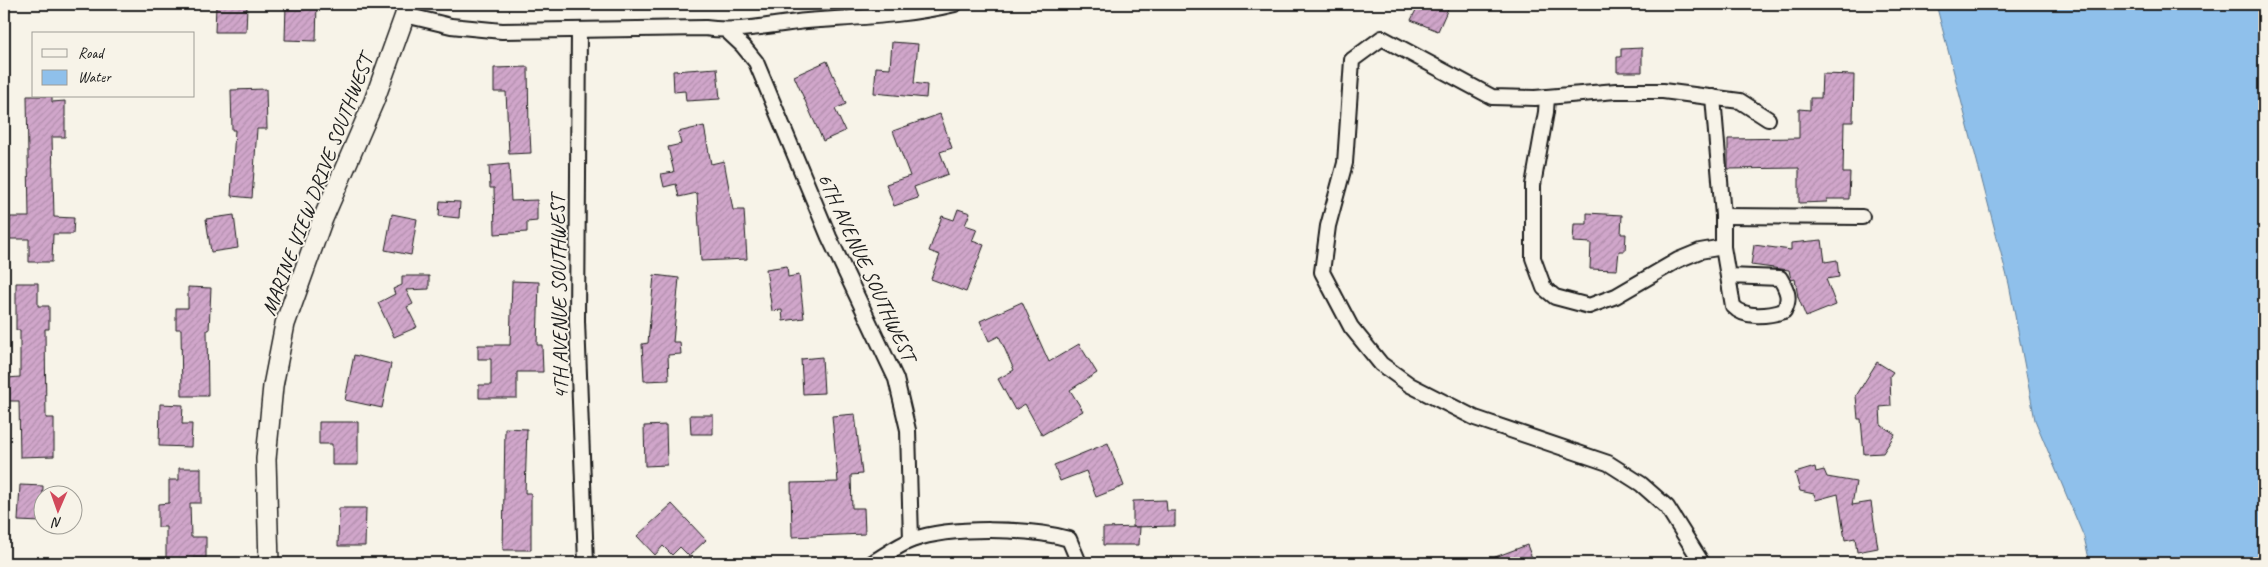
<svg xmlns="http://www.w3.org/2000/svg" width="2268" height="567" font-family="Caveat,sans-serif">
	<defs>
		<pattern id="building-hatch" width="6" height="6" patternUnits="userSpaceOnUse" patternTransform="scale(1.25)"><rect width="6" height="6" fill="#d0a6ca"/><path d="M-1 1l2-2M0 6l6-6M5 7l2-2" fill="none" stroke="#b28ead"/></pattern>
	</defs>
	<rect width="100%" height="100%" fill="#f7f3e8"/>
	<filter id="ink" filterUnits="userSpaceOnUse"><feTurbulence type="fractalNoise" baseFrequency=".02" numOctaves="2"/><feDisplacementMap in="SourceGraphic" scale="10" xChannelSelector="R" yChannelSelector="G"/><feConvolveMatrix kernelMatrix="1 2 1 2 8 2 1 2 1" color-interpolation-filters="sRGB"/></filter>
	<g filter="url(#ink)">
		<!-- water -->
		<path fill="#8fc0eb" stroke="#617e98" d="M1936 4H2264V563H2090L2084 537 2035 420 2009 284Z"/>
		<!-- building -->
		<g fill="url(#building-hatch)" stroke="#1c1c1c">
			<path d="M286 4H317L316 41 285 40Z"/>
			<path d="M1419 4H1450L1438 31 1411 20Z"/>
			<path d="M216 5 247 6 246 32H215Z"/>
			<path d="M892 42 918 44 914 83 927 85 926 98 874 93 876 67 890 68Z"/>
			<path d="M1642 48V72H1617V57H1621V49Z"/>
			<path d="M827 61 846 104 835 109 845 131 823 141 794 76Z"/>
			<path d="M528 67 529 133H530L531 153 509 154 506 92H494V68Z"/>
			<path d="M717 68 720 99 686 101 685 91 674 92 673 71Z"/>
			<path d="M1822 74 1854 75 1853 122H1844L1843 173H1850L1849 199H1827V202L1799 203V168L1728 169V139L1799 138V109L1810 110V98H1821Z"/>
			<path d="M266 89 267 129H257L252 198 231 196 235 130H232L231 90Z"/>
			<path d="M27 96H52V102L65 101V137H52L54 217 74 218 73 234H53L52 262H29V239H9L10 217H29Z"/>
			<path d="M940 114 952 148 940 152 948 174 914 187 918 198 894 206 886 184 910 176 893 131Z"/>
			<path d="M704 126 711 164 724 161 733 210H744L747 259 701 261 697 193 679 197 676 184 664 187 661 174 674 172 668 147 681 144 678 132Z"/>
			<path d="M509 164 511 201 537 200V221L527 222V232L495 234 494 188H490L489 166Z"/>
			<path d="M440 201 460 202 459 218 439 216Z"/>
			<path d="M958 209 970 213 965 225 977 229 972 241 984 245 966 292 931 279 940 255 929 251 942 216 954 220Z"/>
			<path d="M1587 213 1622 215 1621 234H1626L1625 251H1619L1617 270 1590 269 1591 243 1573 242 1574 224H1587Z"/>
			<path d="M392 214 417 219 411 255 385 250Z"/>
			<path d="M234 215 238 248 211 252 206 219Z"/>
			<path d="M1822 240 1825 262 1837 260 1839 277 1826 279 1836 305 1806 317 1798 297 1795 279 1791 280 1789 270 1751 265 1754 245 1791 250V243Z"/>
			<path d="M787 266 788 277 799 275 804 318 783 321 782 310 772 311 766 269Z"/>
			<path d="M654 275 679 278 673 342H680L681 354 668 355 669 380 644 381 642 344 648 343Z"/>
			<path d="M402 276H429V289L406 290 413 304 407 307 417 327 394 337 378 303 395 294 393 289 402 285Z"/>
			<path d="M512 281 539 282 537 345H542L543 372H517V398H479V385H491V359H478V345H510Z"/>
			<path d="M16 283H38V306H49V329H45L46 418H54V456L20 457 19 401H7V378L20 377V330H16Z"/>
			<path d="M188 287 211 288 209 330H207L208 396H182L181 329H176V308H188Z"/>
			<path d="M1022 302 1049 362 1079 344 1097 373 1070 390 1083 411 1042 435 1025 404 1015 410 998 379 1014 370 999 336 989 341 980 321Z"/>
			<path d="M354 355 391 364 382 408 345 400Z"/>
			<path d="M822 357 824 393 803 394 801 359Z"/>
			<path d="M1877 362 1893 372 1890 376 1891 406 1880 407 1881 425 1895 434 1883 453 1864 454 1861 419H1858L1856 396Z"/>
			<path d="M160 404 183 405 182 424H192L191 447 159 446Z"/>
			<path d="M855 414 862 474 851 475 852 508H864L865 534 792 537 791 483 838 482 832 416Z"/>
			<path d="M690 415H713V434H691Z"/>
			<path d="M319 422H358V465H332V444H319Z"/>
			<path d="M666 425 667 465 645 466 644 426Z"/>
			<path d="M505 428 527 429 525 493H531V550H503Z"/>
			<path d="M1108 443 1124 486 1096 497 1086 471 1060 481 1054 465Z"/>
			<path d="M1815 467 1816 472 1824 470 1827 477 1856 482 1852 505 1871 502 1878 548 1857 552 1855 538 1845 540 1838 494 1816 500 1814 494 1800 491 1795 473Z"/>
			<path d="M179 468H201V503H190L191 537H206V558H193V563H166V527H158V504L169 503V480H179Z"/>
			<path d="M20 485 43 486 42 522 18 521Z"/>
			<path d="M1166 500 1167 511H1175V526L1133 527V501Z"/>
			<path d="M672 504 706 540 689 556 680 547 672 555 663 546 655 555 637 536Z"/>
			<path d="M339 508H366L365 546H338Z"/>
			<path d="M1140 527 1139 545H1103V528Z"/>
			<path d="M1527 545 1534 563H1483L1482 562Z"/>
		</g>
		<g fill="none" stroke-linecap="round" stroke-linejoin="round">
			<!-- street casing -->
			<g stroke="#1c1c1c" stroke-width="18">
				<g id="street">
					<path d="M405 15 451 26 502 31 705 28C739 33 773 24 807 21 857 17 906 16 955 4"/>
					<path d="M579 30 577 321 586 563"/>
					<path d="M727 31 743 46 756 62 829 237 896 379 908 430 911 540"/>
					<path d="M1547 97 1546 112 1533 185V258L1544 288 1555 297 1589 306 1616 296 1678 260 1700 251 1723 247"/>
					<path d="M1713 97 1723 216V247L1733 306C1745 319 1768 316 1784 311 1791 298 1787 290 1780 278L1728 276"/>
					<path d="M1723 216 1862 217"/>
					<path d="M872 563C884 556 898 545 912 540 952 526 1029 528 1069 539L1079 563"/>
					<path d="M1702 563 1667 507 1641 484 1608 463 1475 418 1410 385 1381 364 1351 327 1322 272 1328 226 1345 163 1352 60 1382 38 1492 97 1535 98 1616 91H1663L1740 101 1768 119"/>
				</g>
			</g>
			<!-- secondary casing -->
			<g stroke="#1c1c1c" stroke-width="22">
				<path id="secondary" d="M269 563 266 459 273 386 285 324 322 221 374 101 405 15 406 4"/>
			</g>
			<!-- street -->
			<use href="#street" stroke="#f7f3e8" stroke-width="14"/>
			<!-- secondary -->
			<use href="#secondary" stroke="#f7f3e8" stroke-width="19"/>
		</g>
	</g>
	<g text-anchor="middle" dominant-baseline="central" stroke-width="4" stroke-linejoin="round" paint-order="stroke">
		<!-- street labels -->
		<g font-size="21" fill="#1c1c1c" stroke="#f7f3e8">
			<text transform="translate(317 185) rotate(-69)">MARINE VIEW DRIVE SOUTHWEST</text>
			<text transform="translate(867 267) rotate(65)">6TH AVENUE SOUTHWEST</text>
			<text transform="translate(559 297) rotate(-91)">4TH AVENUE SOUTHWEST</text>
		</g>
	</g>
	<!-- margin -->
	<rect width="2268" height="567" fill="none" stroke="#f7f3e8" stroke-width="20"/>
	<rect x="10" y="10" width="2248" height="547" fill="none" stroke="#1c1c1c" stroke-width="2" filter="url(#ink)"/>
	<!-- legend -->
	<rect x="32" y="32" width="162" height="65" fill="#f7f3e8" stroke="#9f9d96"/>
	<rect x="42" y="49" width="25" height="8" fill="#f7f3e8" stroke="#9f9d96"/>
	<text x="78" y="58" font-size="15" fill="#1c1c1c">Road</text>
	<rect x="42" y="70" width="25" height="15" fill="#8fc0eb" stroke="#9f9d96"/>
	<text x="78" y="82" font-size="15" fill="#1c1c1c">Water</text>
	<!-- north arrow -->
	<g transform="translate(58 510) rotate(182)"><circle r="24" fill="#f7f3e8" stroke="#9f9d96"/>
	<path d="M0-4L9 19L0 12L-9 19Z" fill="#d1495b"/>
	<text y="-8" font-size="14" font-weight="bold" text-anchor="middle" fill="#1c1c1c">N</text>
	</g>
</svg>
